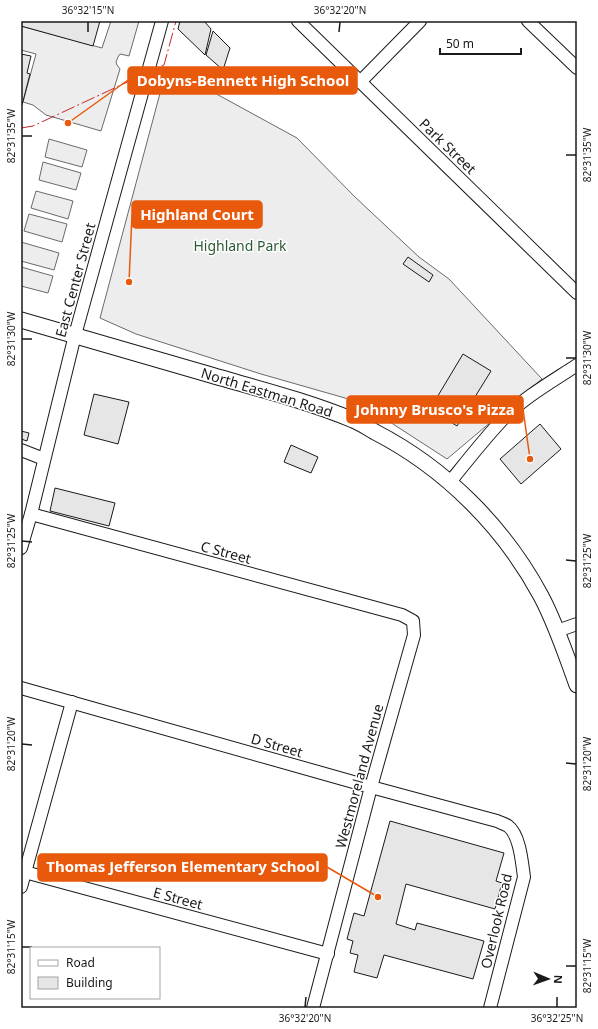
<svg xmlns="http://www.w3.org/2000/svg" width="598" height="1029" font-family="'Noto Sans',sans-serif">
	<rect width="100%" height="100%" fill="#fff"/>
	<!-- built -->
	<g fill="#ededed" stroke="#6a6a6a">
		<path d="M111 21H139L129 56 120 54 118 57 116 62 117 65 120 69 101 131 46 115 33 105 23 102 36 54 21 50V26L102 48Z"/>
		<path d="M167 67 297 138 355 197 419 257 449 279 542 379 447 459 359 402 261 374 136 334 100 318Z"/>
		<path d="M49 139 87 150 82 167 45 157Z"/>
		<path d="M43 162 81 173 76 190 39 180Z"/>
		<path d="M36 191 73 201 68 219 31 208Z"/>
		<path d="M29 214 67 224 62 242 24 231Z"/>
		<path d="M21 242 59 253 54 270 21 261Z"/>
		<path d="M21 267 53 276 48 293 21 286Z"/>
	</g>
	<!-- building -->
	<g fill="#e6e6e6" stroke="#1a1a1a">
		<path d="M21 21H100L93 46 21 26Z"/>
		<path d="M180 21H204L211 29 205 55 178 29Z"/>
		<path d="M213 31 230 48 223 70 206 55Z"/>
		<path d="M21 54 31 56 27 73 30 74 22 105H21Z"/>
		<path d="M408 257 433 275 429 282 403 264Z"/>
		<path d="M463 354 491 371 457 426 430 409Z"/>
		<path d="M94 394 129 402 118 444 84 435Z"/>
		<path d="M540 424 561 449 521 484 500 459Z"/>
		<path d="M21 431 29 433 27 441 21 439Z"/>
		<path d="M291 445 318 457 311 473 284 462Z"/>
		<path d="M55 488 115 503 109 526 50 511Z"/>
		<path d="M390 821 504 853 496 881 502 883 495 909 406 884 396 924 415 930 417 923 484 941 473 979 384 955 377 978 354 972 358 955 350 953 353 941 347 939 354 913 364 916Z"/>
	</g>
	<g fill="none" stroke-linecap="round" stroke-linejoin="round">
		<!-- minor casing -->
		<g stroke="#1a1a1a" stroke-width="14">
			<g id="minor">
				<path d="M298 21 577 293"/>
				<path d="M528 21 577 68"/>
				<path d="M360 82 420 21"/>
				<path d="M21 450 44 459"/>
				<path d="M450 482C467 461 484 439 503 419 523 398 553 381 577 365"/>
				<path d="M31 514 402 615 413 621 414 635 371 787 313 1008"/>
				<path d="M21 548 31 514 75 335 162 21"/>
				<path d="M557 631 577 624"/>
				<path d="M21 688 371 787 497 821C501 823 505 824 508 826 520 835 522 863 524 877L490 1008"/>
				<path d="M21 871 328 954"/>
				<path d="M21 887 72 702"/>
			</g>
		</g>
		<!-- major casing -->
		<g stroke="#1a1a1a" stroke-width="17">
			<path id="major" d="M21 320C85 338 148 357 211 375 259 389 307 401 353 420 361 423 368 428 375 432 445 468 504 527 541 596 556 624 566 655 577 685"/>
		</g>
		<!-- minor -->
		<use href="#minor" stroke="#fff" stroke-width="12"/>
		<!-- major -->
		<use href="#major" stroke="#fff" stroke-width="15"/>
		<!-- power -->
		<path stroke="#c62828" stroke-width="1" stroke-dasharray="14 3 2 3" stroke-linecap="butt" d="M21 128 33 126 164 65 176 21"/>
	</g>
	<!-- ticks -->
	<path fill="none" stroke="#1a1a1a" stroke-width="1.5" d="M88 32V22M339 32 340 22M22 136H32M566 155H576M22 339H32M566 358H576M22 541 32 542M566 560 576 561M22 744 32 745M566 763 576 764M22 947H32M566 966H576M305 1007 306 997M557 1007V997"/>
	<g text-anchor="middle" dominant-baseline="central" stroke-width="3" stroke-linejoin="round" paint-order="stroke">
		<!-- street labels -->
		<g font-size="14" fill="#1a1a1a" stroke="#fff">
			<text transform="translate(448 146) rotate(44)">Park Street</text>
			<text transform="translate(75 280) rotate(-75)">East Center Street</text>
			<text transform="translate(267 392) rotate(17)">North Eastman Road</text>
			<text transform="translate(226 552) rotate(15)">C Street</text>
			<text transform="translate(277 745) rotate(16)">D Street</text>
			<text transform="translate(359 776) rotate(-75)">Westmoreland Avenue</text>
			<text transform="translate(178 898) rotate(15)">E Street</text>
			<text transform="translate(496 921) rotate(-77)">Overlook Road</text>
		</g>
		<!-- park labels -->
		<g font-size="14" fill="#2b5a34" stroke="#fff">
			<text x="240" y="245">Highland Park</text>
		</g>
	</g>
	<!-- callouts -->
	<path fill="none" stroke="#e8590c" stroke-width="1.5" d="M68 123L128 80M129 282L132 215M530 459L523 409M378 897L327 867"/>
	<g fill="#e8590c" stroke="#fff" stroke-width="1.5">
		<circle cx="68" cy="123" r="4"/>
		<circle cx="129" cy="282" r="4"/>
		<circle cx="530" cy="459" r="4"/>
		<circle cx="378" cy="897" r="4"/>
	</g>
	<g fill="#e8590c" stroke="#e8590c" stroke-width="1.5">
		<rect x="128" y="67" width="229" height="27" rx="4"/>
		<rect x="132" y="201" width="130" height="27" rx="4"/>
		<rect x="347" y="396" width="176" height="27" rx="4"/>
		<rect x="38" y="854" width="289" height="27" rx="4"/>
	</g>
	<g font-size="15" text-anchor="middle" font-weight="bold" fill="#fff">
		<text x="243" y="86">Dobyns-Bennett High School</text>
		<text x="197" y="220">Highland Court</text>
		<text x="435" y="415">Johnny Brusco's Pizza</text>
		<text x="183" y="872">Thomas Jefferson Elementary School</text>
	</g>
	<!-- border -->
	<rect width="598" height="1029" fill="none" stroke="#ffffff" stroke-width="44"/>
	<!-- legend -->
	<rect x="30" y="947" width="130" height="52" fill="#ffffff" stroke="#a3a3a3"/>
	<rect x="38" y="960" width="20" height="6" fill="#ffffff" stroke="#a3a3a3"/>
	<text x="66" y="967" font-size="12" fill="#1a1a1a">Road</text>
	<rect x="38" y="977" width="20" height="12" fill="#e6e6e6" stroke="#a3a3a3"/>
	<text x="66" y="987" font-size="12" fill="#1a1a1a">Building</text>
	<!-- north arrow -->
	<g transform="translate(548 979) rotate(92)" stroke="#ffffff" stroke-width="3" paint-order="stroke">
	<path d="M0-3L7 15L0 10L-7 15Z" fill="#1a1a1a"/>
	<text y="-6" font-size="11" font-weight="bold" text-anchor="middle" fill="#1a1a1a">N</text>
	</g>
	<!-- scale -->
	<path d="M440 48v6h81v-6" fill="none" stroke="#1a1a1a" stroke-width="2"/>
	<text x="446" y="48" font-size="12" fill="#1a1a1a" stroke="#ffffff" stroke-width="3" paint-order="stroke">50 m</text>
	<rect x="22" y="22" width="554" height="985" fill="none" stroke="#1a1a1a" stroke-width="1.5"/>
	<g font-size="10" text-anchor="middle" fill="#1a1a1a">
		<text x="88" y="14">36°32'15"N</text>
		<text x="340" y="14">36°32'20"N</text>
		<text transform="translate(11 136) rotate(-90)" y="4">82°31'35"W</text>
		<text transform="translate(587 155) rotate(-90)" y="4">82°31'35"W</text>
		<text transform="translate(11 339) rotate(-90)" y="4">82°31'30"W</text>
		<text transform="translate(587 358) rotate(-90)" y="4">82°31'30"W</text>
		<text transform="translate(11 541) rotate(-90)" y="4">82°31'25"W</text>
		<text transform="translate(587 561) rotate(-90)" y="4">82°31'25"W</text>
		<text transform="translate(11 744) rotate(-90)" y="4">82°31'20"W</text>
		<text transform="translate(587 764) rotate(-90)" y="4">82°31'20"W</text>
		<text transform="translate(11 947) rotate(-90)" y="4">82°31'15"W</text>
		<text transform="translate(587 966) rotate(-90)" y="4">82°31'15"W</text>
		<text x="305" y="1022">36°32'20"N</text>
		<text x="557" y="1022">36°32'25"N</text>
	</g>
</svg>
